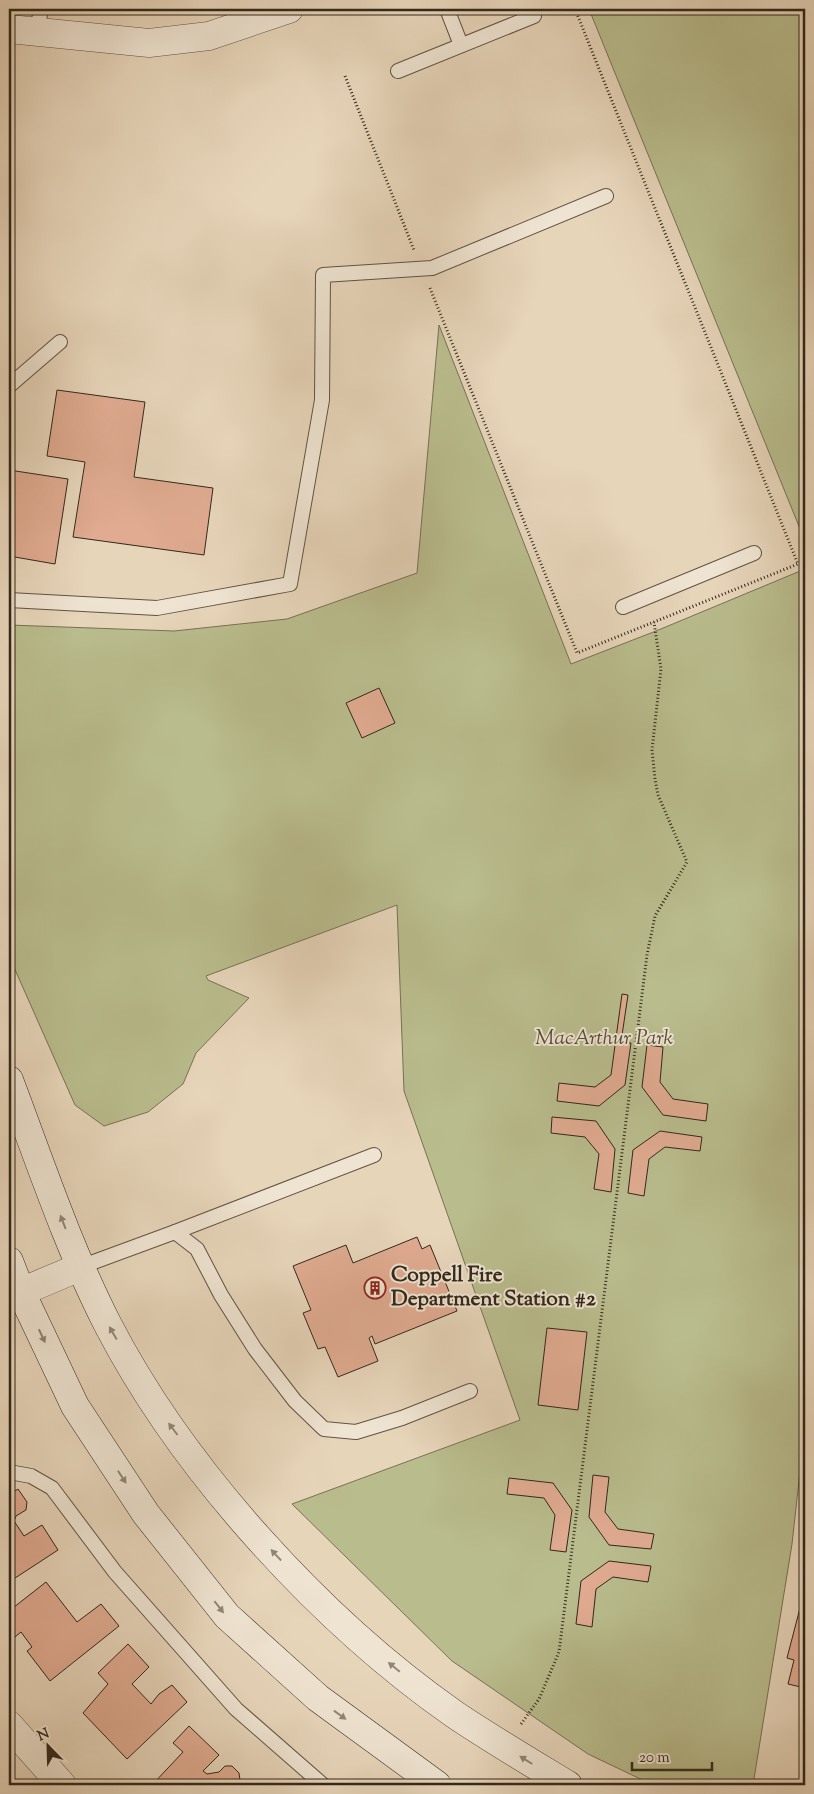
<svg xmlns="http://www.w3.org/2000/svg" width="814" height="1794" font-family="'Sorts Mill Goudy',serif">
	<rect width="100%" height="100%" fill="#e7d5ba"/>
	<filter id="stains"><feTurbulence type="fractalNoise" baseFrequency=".004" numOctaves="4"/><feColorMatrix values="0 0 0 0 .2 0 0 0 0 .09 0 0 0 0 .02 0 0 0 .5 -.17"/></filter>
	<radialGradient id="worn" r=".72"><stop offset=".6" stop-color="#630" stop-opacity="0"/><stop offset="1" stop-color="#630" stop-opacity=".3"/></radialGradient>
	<!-- green -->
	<g fill="#b9bc8d" stroke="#767254">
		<path d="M589 9H805V541Z"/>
		<path d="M439 325 571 664 656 631 805 569V1426L792 1544 753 1785H653L588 1754 452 1661 292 1504 520 1420 404 1091 397 905 206 976 208 980 249 998 196 1053 183 1084 148 1112 104 1126 75 1105 9 956V625L174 631 287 619 417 573Z"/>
	</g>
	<!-- building -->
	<g fill="#e0ab91" stroke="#32281b">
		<path d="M57 390 145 402 134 477 213 488 204 555 73 537 85 462 47 456Z"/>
		<path d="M9 470 68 479 55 564 9 556Z"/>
		<path d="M379 688 395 723 362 738 346 703Z"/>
		<path d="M622 994 628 995 621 1042 631 1043 625 1085 599 1106 557 1101 559 1083 595 1087 611 1075Z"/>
		<path d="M647 1045 663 1047 660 1082 673 1099 708 1104 706 1121 663 1115 642 1087Z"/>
		<path d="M552 1117 596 1121 615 1149 611 1192 594 1189 599 1154 585 1137 551 1133Z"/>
		<path d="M660 1131 702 1137 700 1151 665 1147 649 1159 644 1196 628 1193 633 1150Z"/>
		<path d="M417 1237 422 1249 430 1245 457 1311 375 1344 372 1336 369 1338 378 1361 338 1377 325 1347 318 1349 303 1313 311 1310 293 1266 346 1245 353 1263Z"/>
		<path d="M547 1328 587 1332 578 1410 538 1405Z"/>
		<path d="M593 1475 609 1477 605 1512 618 1529 654 1534 651 1549 609 1545 589 1517Z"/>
		<path d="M509 1478 553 1483 572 1510 566 1552 550 1550 555 1515 544 1498 507 1494Z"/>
		<path d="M18 1489 27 1502 26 1510 16 1516 14 1521 24 1536 42 1525 58 1550 9 1582V1495Z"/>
		<path d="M609 1561 651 1566 648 1582 613 1577 596 1589 592 1627 576 1624 581 1581Z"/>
		<path d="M46 1582 77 1622 101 1604 119 1626 50 1681 27 1651 32 1647 21 1632 15 1637 9 1629V1611Z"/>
		<path d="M805 1589V1688L788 1684 794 1660 787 1658Z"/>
		<path d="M128 1644 149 1667 132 1684 151 1704 159 1694 172 1685 187 1702 127 1759 83 1713 108 1684 98 1673Z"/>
		<path d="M189 1726 219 1755 203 1771 207 1774 219 1772 225 1766H232L239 1773 240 1780 235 1785H152L183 1752 173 1743Z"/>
	</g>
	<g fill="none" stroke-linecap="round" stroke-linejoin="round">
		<!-- lane casing -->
		<g stroke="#5f5343" stroke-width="16">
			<g id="lane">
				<path d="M447 9 461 45"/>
				<path d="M37 31 41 9"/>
				<path d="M398 71 534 16"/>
				<path d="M9 386 60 342"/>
				<path d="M9 600 157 608 290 584 322 400 323 275 432 268 606 196"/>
				<path d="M623 607 754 553"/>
				<path d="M175 1232 374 1155"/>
				<path d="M80 1267 175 1232 197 1249 221 1295 255 1349 295 1401 324 1429 356 1432 402 1418 470 1391"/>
				<path d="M9 1472 31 1476 52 1488 115 1572 236 1709 323 1785"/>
			</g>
		</g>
		<!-- street casing -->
		<g stroke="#5f5343" stroke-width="29">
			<g id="street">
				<path d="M9 29 149 43 209 36 289 9"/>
				<path d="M9 1297 80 1267"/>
				<path d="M9 1725 62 1785"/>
			</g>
		</g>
		<!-- secondary casing -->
		<g stroke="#32281b" stroke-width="29">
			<g id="secondary">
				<path d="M9 1080C40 1162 68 1247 108 1325 183 1470 320 1620 454 1714 491 1739 530 1762 568 1785"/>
				<path d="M9 1261 21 1292 75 1406 146 1514 227 1616 318 1698 437 1785"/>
			</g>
		</g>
		<!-- path -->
		<g stroke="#32281b" stroke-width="3" stroke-dasharray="1 2.5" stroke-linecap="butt">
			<path d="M345 76 414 250"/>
			<path d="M430 288 577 653 798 564 575 9"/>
			<path d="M521 1724 539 1699 559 1652 647 955 655 916 687 862 658 795 655 779 652 750 661 669 654 622"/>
		</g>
		<!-- lane -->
		<use href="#lane" stroke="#efe4d2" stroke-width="14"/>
		<!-- street -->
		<use href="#street" stroke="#efe4d2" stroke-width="28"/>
		<!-- secondary -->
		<use href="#secondary" stroke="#efe4d2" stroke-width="28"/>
	</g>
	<!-- one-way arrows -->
	<defs><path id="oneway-solid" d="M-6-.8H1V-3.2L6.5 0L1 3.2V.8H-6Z" transform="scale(1.25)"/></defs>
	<g fill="#908676">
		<use href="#oneway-solid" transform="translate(63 1222) rotate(-111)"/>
		<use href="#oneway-solid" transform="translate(113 1333) rotate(-120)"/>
		<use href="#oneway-solid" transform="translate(42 1336) rotate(65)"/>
		<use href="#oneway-solid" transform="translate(173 1429) rotate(-127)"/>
		<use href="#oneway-solid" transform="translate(122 1477) rotate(57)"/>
		<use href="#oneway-solid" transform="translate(276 1555) rotate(-133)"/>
		<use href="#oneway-solid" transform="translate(219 1607) rotate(52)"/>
		<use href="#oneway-solid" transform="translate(394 1667) rotate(-141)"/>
		<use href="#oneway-solid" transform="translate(340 1715) rotate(36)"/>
		<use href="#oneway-solid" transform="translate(526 1760) rotate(-148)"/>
	</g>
	<!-- icons -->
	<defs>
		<g id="building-ring" transform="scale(1.125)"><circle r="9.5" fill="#efe4d2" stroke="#8f2418" stroke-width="1.5"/><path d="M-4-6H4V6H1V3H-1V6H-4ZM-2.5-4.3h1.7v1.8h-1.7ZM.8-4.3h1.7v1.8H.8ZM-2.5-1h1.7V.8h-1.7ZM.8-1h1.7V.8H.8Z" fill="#8f2418"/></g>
	</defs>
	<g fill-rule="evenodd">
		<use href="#building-ring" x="375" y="1288"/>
	</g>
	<g text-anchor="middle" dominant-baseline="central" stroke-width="4" stroke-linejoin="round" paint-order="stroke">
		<!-- park labels -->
		<g font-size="21" font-style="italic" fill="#544d38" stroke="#efe4d2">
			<text x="604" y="1039">MacArthur Park</text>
		</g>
		<!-- poi labels -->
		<g font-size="21" font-weight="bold" fill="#32281b" stroke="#efe4d2" text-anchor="start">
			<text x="391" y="1276">Coppell Fire<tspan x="391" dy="24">Department Station #2</tspan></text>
		</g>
	</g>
	<!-- margin -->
	<rect width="814" height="1794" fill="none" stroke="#e7d5ba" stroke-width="30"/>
	<rect x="10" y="10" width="794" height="1774" fill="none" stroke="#32281b" stroke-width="2.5"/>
	<rect x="15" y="15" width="784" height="1764" fill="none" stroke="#32281b"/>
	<!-- north arrow -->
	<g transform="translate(48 1746) rotate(337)" stroke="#efe4d2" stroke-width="4" paint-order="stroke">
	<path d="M0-4L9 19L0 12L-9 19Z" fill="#32281b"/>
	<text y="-8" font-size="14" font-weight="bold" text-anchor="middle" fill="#32281b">N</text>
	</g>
	<!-- scale -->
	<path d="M632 1762v8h80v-8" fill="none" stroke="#32281b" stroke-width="2.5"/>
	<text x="639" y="1762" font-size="15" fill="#32281b" stroke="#efe4d2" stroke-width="4" paint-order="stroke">20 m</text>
	<rect width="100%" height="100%" filter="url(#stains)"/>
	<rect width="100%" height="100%" fill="url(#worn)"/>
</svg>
